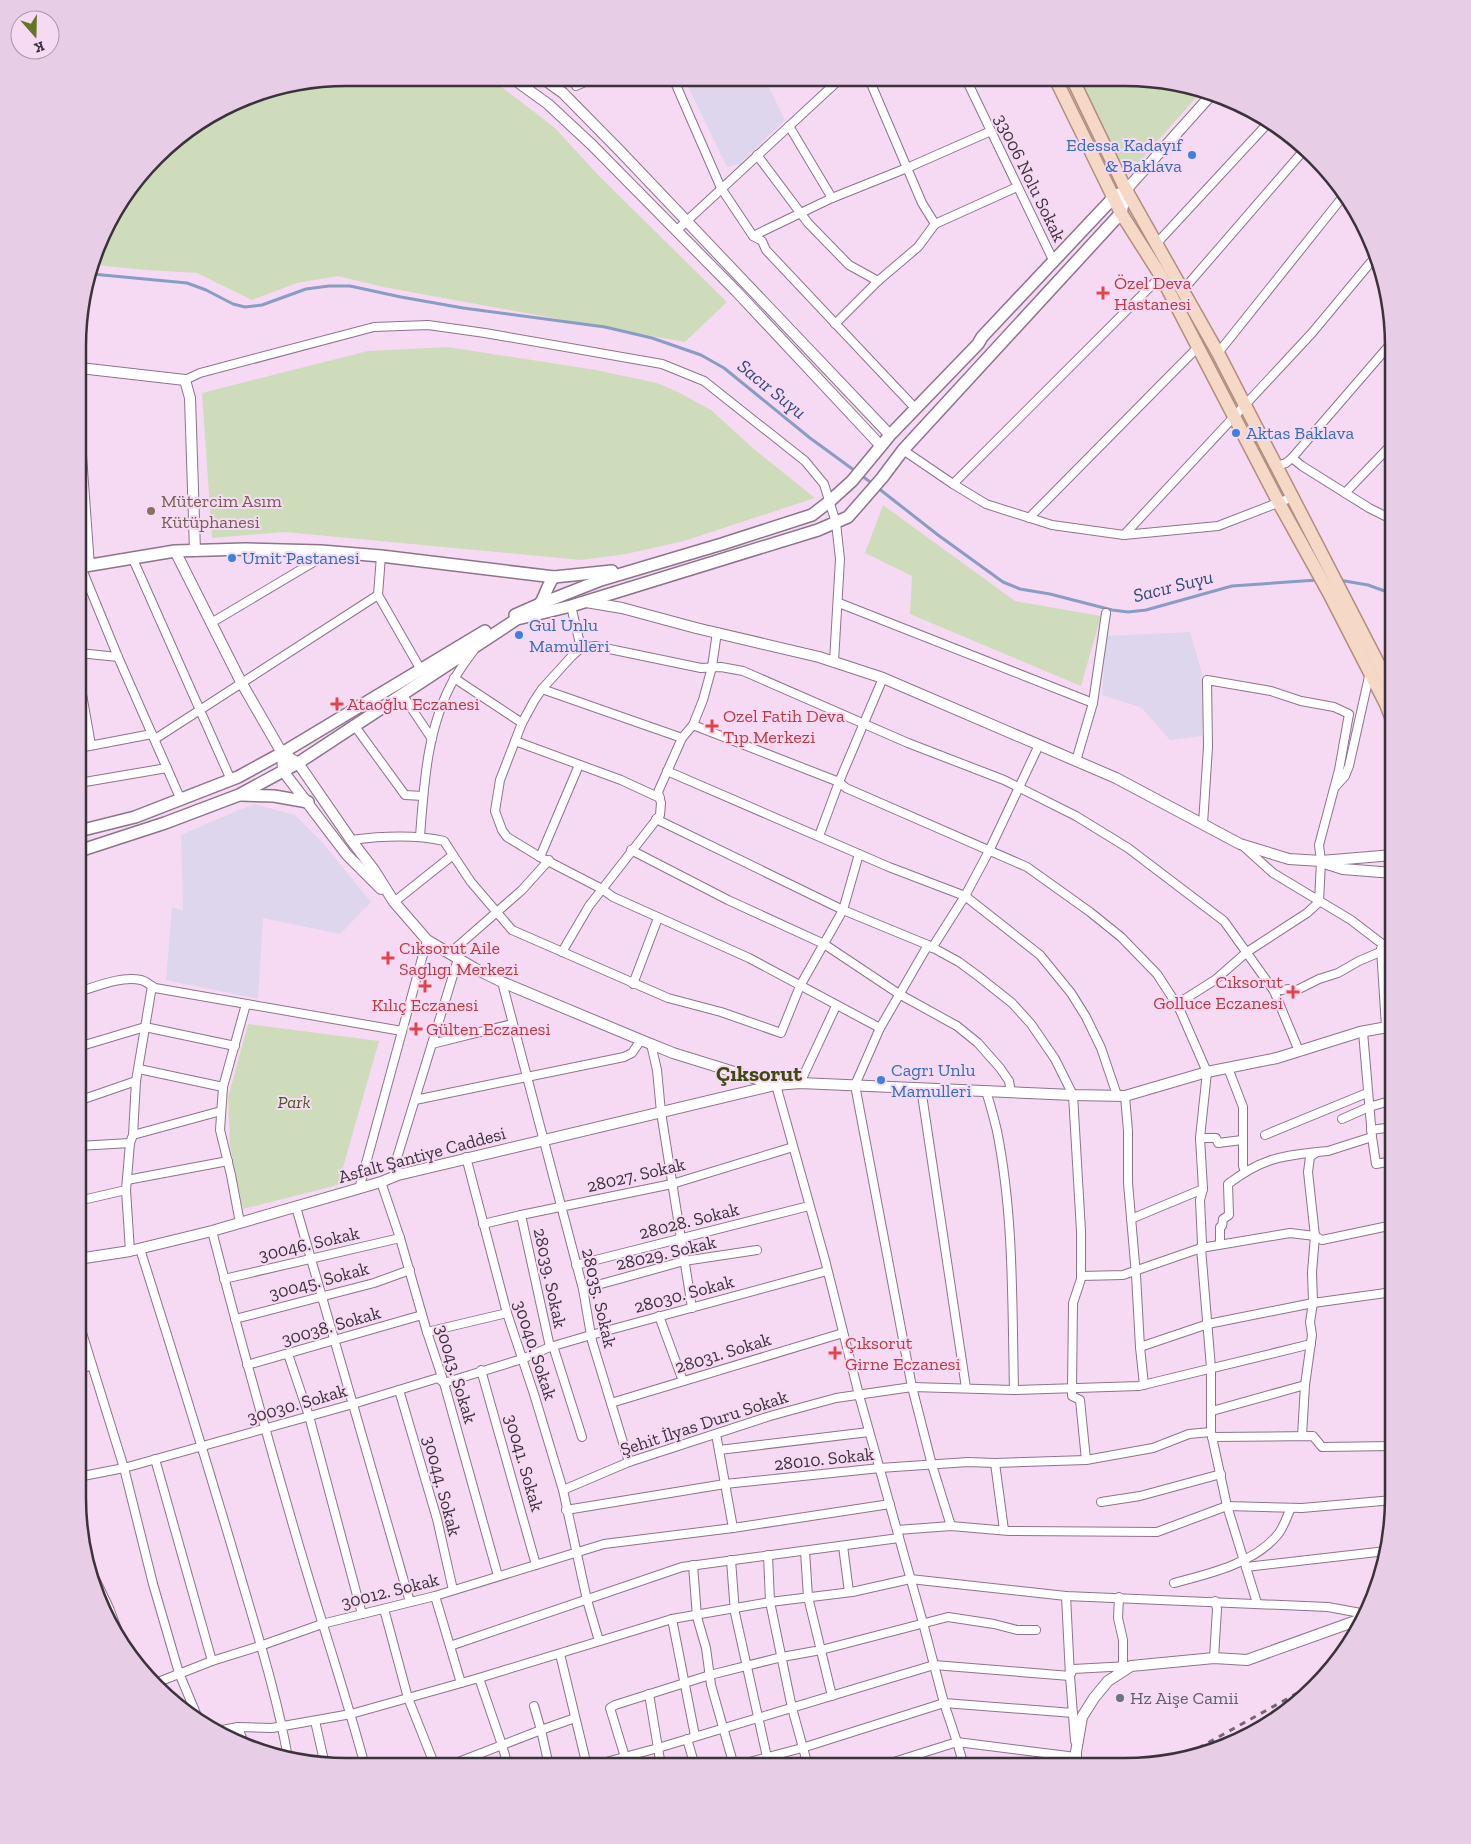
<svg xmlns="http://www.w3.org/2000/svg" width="1471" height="1844" font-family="'Zilla Slab',serif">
	<rect width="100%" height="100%" fill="#f6daf4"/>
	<!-- education -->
	<g fill="#ddd6ec">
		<path d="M684 78 765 79 785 120 739 164 727 167Z"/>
		<path d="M1190 632 1203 677 1202 736 1170 740 1142 708 1102 695 1106 636Z"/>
		<path d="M254 804 295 815 322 842 371 902 340 934 263 918 258 999 166 980 172 907 183 911 181 835 236 811Z"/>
	</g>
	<!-- green -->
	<g fill="#cfdcbb">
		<path d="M346 78H490L555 128 600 177 727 302 685 342 383 287 338 276 297 283 252 300 197 273 147 270 95 265 113 212 169 144 259 92Z"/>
		<path d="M1079 80H1160L1202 91 1139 162 1117 159Z"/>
		<path d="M448 347 596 370 657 383 678 392 711 410 754 449 815 498 684 541 626 554 581 560 284 532 212 538 202 393 368 351Z"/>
		<path d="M883 505 1015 601 1101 616 1081 686 910 614 912 576 865 553Z"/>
		<path d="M248 1024 379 1041 338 1185 243 1209 230 1146 228 1098Z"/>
	</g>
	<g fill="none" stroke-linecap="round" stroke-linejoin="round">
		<!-- stream -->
		<g stroke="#899cc2" stroke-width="3">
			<path d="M92 274 187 283 206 290 233 304 245 307 262 305 306 289 329 286H350L401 297 463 308 605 327 652 338 701 355 724 368 810 438 873 484"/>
			<path d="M878 488 938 535 1003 582 1020 589 1050 594 1112 610 1128 612 1146 610 1232 586 1317 580"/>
			<path d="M1339 580 1368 585 1393 594"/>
		</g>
		<!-- minor casing -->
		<g stroke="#8d748b" stroke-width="10">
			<g id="minor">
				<path d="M572 78 576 86 594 78"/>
				<path d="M673 78 721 188 753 236 762 241 766 250 916 409"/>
				<path d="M869 79 922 203 935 224"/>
				<path d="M966 79 1054 262"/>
				<path d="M789 126 832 198"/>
				<path d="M757 155 808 223 849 265 878 281"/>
				<path d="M676 231 840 79"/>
				<path d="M753 236 832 198 907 168 991 131"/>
				<path d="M1157 243 1270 121"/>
				<path d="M1183 290 1305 149"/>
				<path d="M835 324 878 281 918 247 935 224 1017 187"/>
				<path d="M1218 353 1345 194"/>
				<path d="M185 380 200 373 374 327 428 325 485 333 662 364 704 381 805 461 824 484 836 523 840 559 834 661"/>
				<path d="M80 428 90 566"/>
				<path d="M903 450 953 484 986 504 1052 525 1124 535 1218 526 1293 497"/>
				<path d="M1292 458 1302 466 1369 508 1393 520"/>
				<path d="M1277 466 1286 463 1292 458 1393 341"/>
				<path d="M953 484 1161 276"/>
				<path d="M1345 493 1393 443"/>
				<path d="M1029 518 1198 347"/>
				<path d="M1124 535 1312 333 1376 256"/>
				<path d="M381 556 378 595 421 670"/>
				<path d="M132 557 231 780"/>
				<path d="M81 567 118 657 181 800"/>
				<path d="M839 603 1093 703"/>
				<path d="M571 606 581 648"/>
				<path d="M211 623 312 563 321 551"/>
				<path d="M79 653 118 657"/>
				<path d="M79 677 91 745"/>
				<path d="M454 678 522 723"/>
				<path d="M542 689 682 738"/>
				<path d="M402 694 432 739"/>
				<path d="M354 725 405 795 423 796"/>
				<path d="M693 725 839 782 846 788 1027 867 1090 912 1121 937 1157 974 1179 1008 1207 1072 1200 1138 1203 1189 1200 1200 1202 1243 1201 1248 1211 1368V1432L1227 1506 1257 1603"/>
				<path d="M155 739 378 595"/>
				<path d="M515 741 621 780 660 798"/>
				<path d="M79 748 152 734"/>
				<path d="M1076 761 1093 703 1106 613"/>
				<path d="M667 771 889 867 965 896 1040 955 1071 993 1086 1017 1101 1048 1117 1095"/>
				<path d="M79 783 167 768"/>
				<path d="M1336 786 1345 776 1349 766 1370 672"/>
				<path d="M656 819 843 910 928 945 959 962 978 976 1012 1003 1031 1024 1055 1059 1073 1095 1081 1231V1279L1073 1303 1072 1389V1396L1080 1400 1086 1460 1153 1448 1189 1434 1211 1432"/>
				<path d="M819 836 839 782 883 678"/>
				<path d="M420 837C424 783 427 727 454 679 460 669 467 659 474 650"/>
				<path d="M351 840C382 836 414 834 444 841L453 855"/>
				<path d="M1242 845 1273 873 1351 920 1381 943 1393 956"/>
				<path d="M631 850 728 900 824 944 899 994 957 1026 978 1043 1000 1068 1009 1081 1011 1092"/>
				<path d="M540 857 579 765"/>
				<path d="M394 902 453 855 471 882 512 930 668 998 721 1012 781 1033 800 986 843 910 859 854"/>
				<path d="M928 945 880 1028 855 1085 912 1387 932 1465 951 1526"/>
				<path d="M932 948 965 896 989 851 1039 745"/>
				<path d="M1381 949 1386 1027"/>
				<path d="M562 952 589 906 660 815 661 803 658 792 682 738 693 725 703 700 712 667 717 632"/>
				<path d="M450 953 522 890 549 860"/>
				<path d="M502 982 583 1289 592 1341 629 1462"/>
				<path d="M633 984 658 918"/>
				<path d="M1274 991 1289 989 1297 990 1319 979 1338 973 1359 961 1380 952"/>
				<path d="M78 992C98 986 120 976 141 980 146 981 151 986 155 988L402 1031"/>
				<path d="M1177 1004 1215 980 1247 952 1307 913 1319 902 1321 861 1319 845 1339 770 1349 714 1334 707 1301 701 1271 691 1207 680 1208 747 1203 824"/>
				<path d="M880 1028 749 958 613 897 602 889 540 857 507 837 502 830 495 811 500 780 522 723 534 701 542 689 572 656 581 648 595 646 701 668 721 667 743 671 908 743 1004 780 1076 816 1128 848 1224 921 1274 991 1299 1051"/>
				<path d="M1363 1032 1372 1137 1376 1164 1393 1161"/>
				<path d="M432 1044 512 1024"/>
				<path d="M651 1044 657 1070 661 1112 692 1308"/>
				<path d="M78 1047 145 1027 235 1046"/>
				<path d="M1228 1068 1243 1107V1166L1245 1172"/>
				<path d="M139 1069 223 1087"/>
				<path d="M800 1083 836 1006"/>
				<path d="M776 1085 825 1260 859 1395 923 1623 944 1703 957 1742 964 1766"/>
				<path d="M921 1088 966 1388"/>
				<path d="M986 1091C990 1104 994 1118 997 1131 1014 1216 1012 1304 1014 1390"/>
				<path d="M1125 1096 1128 1131V1183L1136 1275 1140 1347 1208 1324 1313 1303 1393 1292"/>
				<path d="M415 1100 624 1057 632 1053 641 1040"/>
				<path d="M78 1101 136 1081"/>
				<path d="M1342 1119 1369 1107 1393 1100"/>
				<path d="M1371 1130 1393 1127"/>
				<path d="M133 1135 221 1111"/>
				<path d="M1265 1135 1367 1093"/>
				<path d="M1200 1138H1216L1218 1143 1242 1140"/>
				<path d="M78 1146 130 1143"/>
				<path d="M466 1157 507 1313 534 1394 563 1490 587 1600 599 1641"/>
				<path d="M398 1175 396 1161 458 959"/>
				<path d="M127 1180 228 1161"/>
				<path d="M381 1182 400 1238 427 1332 444 1383 498 1576"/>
				<path d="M359 1189 427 940"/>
				<path d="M78 1201 126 1190"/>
				<path d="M296 1207 410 1602"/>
				<path d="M521 1215 550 1347"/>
				<path d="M1131 1219 1203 1189"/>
				<path d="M240 1223 231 1175 220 1130 223 1087 246 1004"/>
				<path d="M483 1224 521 1215 672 1184 793 1147"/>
				<path d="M212 1231C241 1343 272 1455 305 1566 325 1633 347 1699 365 1766"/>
				<path d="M1220 1244V1227L1222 1226 1223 1219 1229 1215 1228 1184C1260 1160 1278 1156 1317 1152"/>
				<path d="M140 1249C174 1356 207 1463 239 1571 257 1633 277 1695 288 1758"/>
				<path d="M130 1251 126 1190 130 1143 133 1135 136 1081 152 986"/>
				<path d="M576 1265 809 1206"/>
				<path d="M1081 1276 1123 1275 1201 1248 1290 1233 1315 1236 1322 1240 1393 1225"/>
				<path d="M224 1279 400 1238"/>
				<path d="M583 1289 684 1261 757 1250"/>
				<path d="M1392 1292 1393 1303"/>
				<path d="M659 1316 683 1381"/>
				<path d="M235 1319 374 1283 410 1270"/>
				<path d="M78 1320 124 1468 153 1584 179 1673 200 1723"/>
				<path d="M427 1332 507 1313"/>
				<path d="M553 1346 582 1437"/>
				<path d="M1140 1347 1144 1385"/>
				<path d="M288 1354 309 1416 362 1614"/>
				<path d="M247 1365 422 1315"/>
				<path d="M78 1370 92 1365"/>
				<path d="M481 1370 536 1565"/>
				<path d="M399 1390 437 1519 453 1590"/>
				<path d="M611 1403 843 1333"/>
				<path d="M1212 1411 1305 1385"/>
				<path d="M716 1434 733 1528"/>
				<path d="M1302 1436 1305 1385 1312 1335 1310 1322 1313 1303 1312 1272 1315 1236 1308 1172 1310 1157 1317 1152 1328 1151 1372 1137"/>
				<path d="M1212 1437 1313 1436 1322 1447 1393 1446"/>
				<path d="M719 1450 869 1432"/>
				<path d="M155 1459 212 1661"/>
				<path d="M995 1463 1004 1530"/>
				<path d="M78 1477 124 1468 353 1404 438 1378 444 1383 522 1359 550 1347 591 1335 827 1271"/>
				<path d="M563 1490 629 1462 770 1416 836 1398 912 1387 1014 1390 1139 1386 1311 1344"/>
				<path d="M1101 1502 1140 1496 1221 1474"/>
				<path d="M566 1510 725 1484 880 1468 968 1462 995 1463 1086 1460"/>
				<path d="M897 1530 951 1526 1009 1531 1157 1532 1227 1506 1302 1508 1393 1500"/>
				<path d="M843 1546 849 1592"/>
				<path d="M805 1551 808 1597 832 1696"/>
				<path d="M768 1555 770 1602 792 1708 808 1766"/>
				<path d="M85 1558 109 1608 123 1645"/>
				<path d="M731 1560 735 1613 769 1766"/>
				<path d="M693 1565 697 1617 706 1648 711 1685 734 1766"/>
				<path d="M1246 1567 1386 1551"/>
				<path d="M1174 1583C1209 1574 1256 1563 1279 1533 1284 1526 1287 1516 1291 1508"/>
				<path d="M435 1596 461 1683"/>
				<path d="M1119 1597 1118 1618 1123 1640V1667"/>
				<path d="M384 1609 408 1698 435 1766"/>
				<path d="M672 1619 695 1736"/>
				<path d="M450 1646 682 1567 899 1538"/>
				<path d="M560 1654 587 1766"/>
				<path d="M1214 1658 1217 1609 1215 1601"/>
				<path d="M479 1678 502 1745 508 1766"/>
				<path d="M153 1684 212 1661 260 1646 322 1624 435 1596 604 1544 733 1528 890 1504"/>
				<path d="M649 1694 661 1766"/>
				<path d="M534 1706 541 1730 549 1766"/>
				<path d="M315 1721 325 1765"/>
				<path d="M238 1727 244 1744"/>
				<path d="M217 1731 238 1727 272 1728 351 1714 479 1678 672 1619 770 1602 852 1592 910 1579 1066 1596 1328 1607 1366 1614"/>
				<path d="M687 1739 695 1766"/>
				<path d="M1075 1741 1070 1676 1073 1669 1129 1666"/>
				<path d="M625 1757 610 1708 615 1705 710 1675 782 1657 821 1650 948 1617 994 1624 1017 1630H1036"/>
				<path d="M448 1766 541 1730 575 1718"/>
				<path d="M591 1766 658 1748 934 1665 1070 1676 1066 1596"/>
				<path d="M734 1766 802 1748 944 1703 1073 1713"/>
				<path d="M881 1766 957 1742 1076 1757"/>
			</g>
		</g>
		<!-- tertiary casing -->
		<g stroke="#8d748b" stroke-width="12">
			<g id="tertiary">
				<path d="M512 78 548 104 592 145 736 291 881 446"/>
				<path d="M542 78 563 93 620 151 890 435"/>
				<path d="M1126 190 1212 94"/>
				<path d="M80 368 185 380 190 398 195 551"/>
				<path d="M175 551 241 682 282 753 298 763 351 840 374 870 394 902 427 940 474 968 502 982 641 1040 673 1053 776 1085 800 1083 1073 1095 1125 1096 1207 1072 1277 1058 1360 1032 1393 1026"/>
				<path d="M586 602 622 608 696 628 819 657 883 678 1116 778 1240 844 1289 859 1321 861 1393 855"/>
				<path d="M282 753 283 771 347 855 381 889"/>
				<path d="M1324 863 1343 869 1393 873"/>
				<path d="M78 1259 130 1251 212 1231 381 1182 398 1175 775 1085"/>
				<path d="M1076 1766V1752L1082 1717 1094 1698 1108 1681 1131 1666 1214 1658 1247 1660 1364 1618"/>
			</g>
		</g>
		<!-- secondary casing -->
		<g stroke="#8d748b" stroke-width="14">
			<g id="secondary">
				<path d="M79 567 175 551 246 549 321 551 381 556 554 577 612 571"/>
				<path d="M540 604C546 595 547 585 554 577"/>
				<path d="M515 615 540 604 601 580 722 544 812 515 830 501 852 481 890 435 978 344 982 337 1114 197 1119 194"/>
				<path d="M241 795 274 796 308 802"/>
				<path d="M79 831 135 817 238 777 282 753 485 631"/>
				<path d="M79 851 165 823 239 795 298 763 517 619 571 606 818 530 848 517 882 478 903 450 1121 213 1126 190"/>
			</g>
		</g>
		<!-- primary casing -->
		<g stroke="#b18d7e" stroke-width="15">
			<g id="primary">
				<path d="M1056 80 1121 213 1161 276 1279 503 1329 593 1386 704 1393 722"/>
				<path d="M1073 80 1126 190 1218 353 1393 692"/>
			</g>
		</g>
		<!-- minor -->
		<use href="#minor" stroke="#fff" stroke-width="8"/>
		<!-- tertiary -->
		<use href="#tertiary" stroke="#fff" stroke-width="10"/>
		<!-- secondary -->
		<use href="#secondary" stroke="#fff" stroke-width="11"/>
		<!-- primary -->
		<use href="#primary" stroke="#f6d8c7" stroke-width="12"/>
		<!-- rail -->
		<g stroke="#766675" stroke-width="3" stroke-dasharray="6 6" stroke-linecap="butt">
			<path d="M1236 1740 1276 1717"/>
			<path d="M1177 1760 1321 1680"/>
		</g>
	</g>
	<!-- markers -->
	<g fill="#3f7fe0" stroke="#f6daf4" stroke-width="2">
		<circle cx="1192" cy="155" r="5"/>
		<circle cx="1236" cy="433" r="5"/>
		<circle cx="232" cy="558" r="5"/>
		<circle cx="519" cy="635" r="5"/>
		<circle cx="881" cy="1080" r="5"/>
	</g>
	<g fill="#e0444e" stroke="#f6daf4" stroke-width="2">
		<path d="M1100.5 285.5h5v5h5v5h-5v5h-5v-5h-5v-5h5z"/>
		<path d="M334.5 696.5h5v5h5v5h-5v5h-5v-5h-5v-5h5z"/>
		<path d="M709.5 718.5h5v5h5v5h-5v5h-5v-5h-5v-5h5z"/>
		<path d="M385.5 950.5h5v5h5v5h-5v5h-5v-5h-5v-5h5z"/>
		<path d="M422.5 978.5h5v5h5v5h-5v5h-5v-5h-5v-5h5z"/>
		<path d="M1290.5 984.5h5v5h5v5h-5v5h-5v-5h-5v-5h5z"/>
		<path d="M413.5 1021.5h5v5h5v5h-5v5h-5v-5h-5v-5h5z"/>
		<path d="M832.5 1345.5h5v5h5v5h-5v5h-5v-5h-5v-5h5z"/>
	</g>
	<circle fill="#8d6e63" stroke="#f6daf4" stroke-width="2" cx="151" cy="511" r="5"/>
	<circle fill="#6b7280" stroke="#f6daf4" stroke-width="2" cx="1120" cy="1698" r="5"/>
	<g text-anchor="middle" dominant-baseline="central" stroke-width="4" stroke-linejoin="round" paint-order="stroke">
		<!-- shop labels -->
		<g font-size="18" fill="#366cbe" stroke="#f6daf4" text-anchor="start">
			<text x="1182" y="145" text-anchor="end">Edessa Kadayıf<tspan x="1182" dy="21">&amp; Baklava</tspan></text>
			<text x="1246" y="433">Aktas Baklava</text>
			<text x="242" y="558">Umit Pastanesi</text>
			<text x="529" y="625">Gul Unlu<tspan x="529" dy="21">Mamulleri</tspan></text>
			<text x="891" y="1070">Cagrı Unlu<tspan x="891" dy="21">Mamulleri</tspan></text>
		</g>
		<!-- street labels -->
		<g font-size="18" fill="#3c323c" stroke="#f6daf4">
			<text transform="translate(1030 178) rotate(64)">33006 Nolu Sokak</text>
			<text transform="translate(422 1155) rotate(-15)">Asfalt Şantiye Caddesi</text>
			<text transform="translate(636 1175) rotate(-13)">28027. Sokak</text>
			<text transform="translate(689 1221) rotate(-14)">28028. Sokak</text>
			<text transform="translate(309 1244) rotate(-13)">30046. Sokak</text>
			<text transform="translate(666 1253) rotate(-13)">28029. Sokak</text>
			<text transform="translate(550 1278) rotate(78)">28039. Sokak</text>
			<text transform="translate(319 1281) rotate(-15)">30045. Sokak</text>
			<text transform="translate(684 1294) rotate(-15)">28030. Sokak</text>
			<text transform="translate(599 1298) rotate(77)">28035. Sokak</text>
			<text transform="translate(331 1326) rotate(-16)">30038. Sokak</text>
			<text transform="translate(535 1350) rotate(72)">30040. Sokak</text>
			<text transform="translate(723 1353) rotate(-17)">28031. Sokak</text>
			<text transform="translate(456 1374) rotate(73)">30043. Sokak</text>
			<text transform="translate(297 1404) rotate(-16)">30030. Sokak</text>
			<text transform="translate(704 1423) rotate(-18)">Şehit İlyas Duru Sokak</text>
			<text transform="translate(824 1459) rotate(-6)">28010. Sokak</text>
			<text transform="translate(524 1463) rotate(74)">30041. Sokak</text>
			<text transform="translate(442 1486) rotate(75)">30044. Sokak</text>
			<text transform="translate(390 1591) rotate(-14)">30012. Sokak</text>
		</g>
		<!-- health labels -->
		<g font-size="18" fill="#be3a42" stroke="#f6daf4" text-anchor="start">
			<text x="1114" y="283">Özel Deva<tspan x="1114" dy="21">Hastanesi</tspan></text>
			<text x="347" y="704">Ataoğlu Eczanesi</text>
			<text x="723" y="716">Ozel Fatih Deva<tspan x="723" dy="21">Tıp Merkezi</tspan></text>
			<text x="399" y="948">Cıksorut Aile<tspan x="399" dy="21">Saglıgı Merkezi</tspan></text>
			<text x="1283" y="982" text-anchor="end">Cıksorut<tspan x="1283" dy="21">Golluce Eczanesi</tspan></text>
			<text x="425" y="1005" text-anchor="middle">Kılıç Eczanesi</text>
			<text x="426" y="1029">Gülten Eczanesi</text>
			<text x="845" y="1343">Çıksorut<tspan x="845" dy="21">Girne Eczanesi</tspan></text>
		</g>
		<!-- education labels -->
		<g font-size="18" fill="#785e54" stroke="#f6daf4" text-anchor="start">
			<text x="161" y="501">Mütercim Asım<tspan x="161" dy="21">Kütüphanesi</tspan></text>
		</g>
		<!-- park labels -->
		<g font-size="18" font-style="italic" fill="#4a5d1e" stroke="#f6daf4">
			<text x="294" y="1102">Park</text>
		</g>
		<!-- worship labels -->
		<g font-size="18" fill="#5b616d" stroke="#f6daf4" text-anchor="start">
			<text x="1130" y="1698">Hz Aişe Camii</text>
		</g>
		<!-- water labels -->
		<g font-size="19" font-style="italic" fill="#32497c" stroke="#f6daf4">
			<text transform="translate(772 389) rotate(39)">Sacır Suyu</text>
			<text transform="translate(1173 586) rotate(-14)">Sacır Suyu</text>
		</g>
		<!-- district labels -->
		<g font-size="22" font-weight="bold" fill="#3f4a10" stroke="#f6daf4">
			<text x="759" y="1073">Çıksorut</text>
		</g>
	</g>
	<!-- crop -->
	<path d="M0 0H1471V1844H0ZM346 86H1125A260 260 0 0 1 1385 346V1498A260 260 0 0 1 1125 1758H346A260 260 0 0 1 86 1498V346A260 260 0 0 1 346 86Z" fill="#e7cde5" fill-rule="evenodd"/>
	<path fill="none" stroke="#3c323c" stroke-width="2.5" d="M346 86H1125A260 260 0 0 1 1385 346V1498A260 260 0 0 1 1125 1758H346A260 260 0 0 1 86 1498V346A260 260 0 0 1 346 86Z"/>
	<!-- north arrow -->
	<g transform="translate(35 35) rotate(160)"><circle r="24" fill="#f6daf4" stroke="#ac97aa"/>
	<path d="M0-4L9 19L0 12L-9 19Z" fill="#657522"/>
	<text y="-8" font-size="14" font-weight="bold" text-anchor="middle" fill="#3c323c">K</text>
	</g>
</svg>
